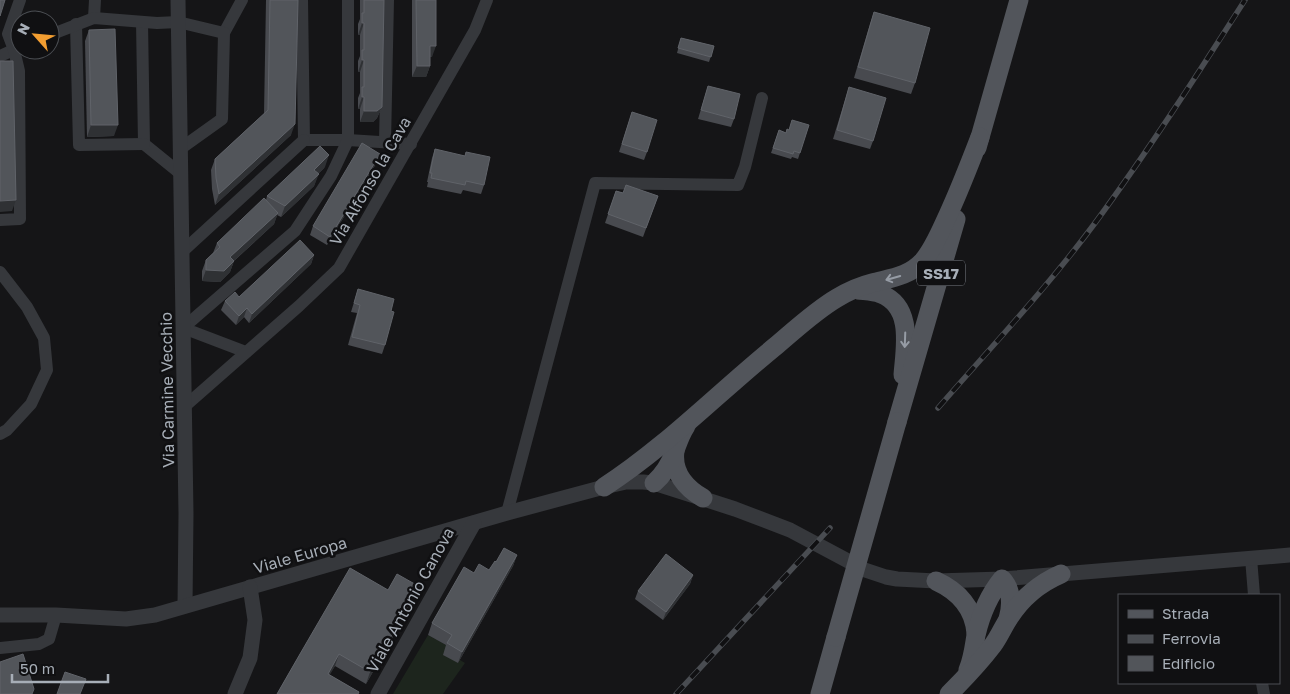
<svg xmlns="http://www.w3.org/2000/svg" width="1290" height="694" font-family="'Golos Text',sans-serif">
	<rect width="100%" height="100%" fill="#151517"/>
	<!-- green -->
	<path fill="#1d251d" d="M428 635 448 646 458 663 460 660 465 663 443 694H393Z"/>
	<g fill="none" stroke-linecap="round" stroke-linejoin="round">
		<!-- minor -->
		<g stroke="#36383c" stroke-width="12">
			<path d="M302 0 304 140"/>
			<path d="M94 18 95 0"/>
			<path d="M142 22 144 144 181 174"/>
			<path d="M76 24 79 145 144 144"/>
			<path d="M224 33 242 0"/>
			<path d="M50 35 94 18 157 23 178 22 224 33 222 119 180 149"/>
			<path d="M0 56 20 47"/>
			<path d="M304 140H348L411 144"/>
			<path d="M385 142 388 0"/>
			<path d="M0 220 20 219 19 71 14 50 8 34 20 0"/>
			<path d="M182 252 304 140"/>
			<path d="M0 272 27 307 44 338 47 370 31 404 7 430 0 434"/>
			<path d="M246 352 183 328 295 231 331 176 348 140V0"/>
			<path d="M184 407 299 306 339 268 475 30 487 0"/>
			<path d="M507 513 595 183 738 185 745 167 762 98"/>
			<path d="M1251 558 1254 595"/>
			<path d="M0 648 39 644 49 639 56 615"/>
			<path d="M1262 683 1264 694"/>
		</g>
		<!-- tertiary -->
		<g stroke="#36383c" stroke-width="15">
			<path d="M178 0 186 514 185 606"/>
			<path d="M0 615H56L126 619 155 615 507 513 604 487 626 482H643L654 483 735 509 790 530 865 570 886 577 897 579 936 581 1002 579 1290 555"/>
			<path d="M235 694 250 658 255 620 250 587"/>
			<path d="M378 694 474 523"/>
		</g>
		<!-- primary -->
		<g stroke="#52555b" stroke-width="19">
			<path d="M977 148 1019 0"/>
			<path d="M858 290C866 291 874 291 881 294 914 307 905 348 903 375"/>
			<path d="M897 422 956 219"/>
			<path d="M675 451C672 472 686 488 703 498"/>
			<path d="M654 483C663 475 670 464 674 453 678 443 680 435 686 426"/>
			<path d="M604 487C667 446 719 392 777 345 796 329 815 311 837 298 847 292 860 286 872 283 891 278 908 277 923 261 934 248 941 230 948 215 960 189 970 163 980 137"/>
			<path d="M936 581C958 591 974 608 976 633"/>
			<path d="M968 670C973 658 974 647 976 635 981 614 989 595 1002 579 1012 590 1012 605 1008 619"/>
			<path d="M820 694 836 637"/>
			<path d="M949 694C964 679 980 662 993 645 999 637 1003 627 1009 618 1021 599 1040 583 1061 574"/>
		</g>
		<!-- rail casing -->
		<g stroke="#494c51" stroke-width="5.5">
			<g id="rail">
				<path d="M938 408C991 347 1047 288 1095 223 1148 151 1197 75 1245 0"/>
				<path d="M676 694 830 528"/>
			</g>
		</g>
		<!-- rail -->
		<use href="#rail" stroke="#101012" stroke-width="4" stroke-dasharray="11" stroke-linecap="butt"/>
		<!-- primary-bridge -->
		<path stroke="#52555b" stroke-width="19" d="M836 637 897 422"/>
	</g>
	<!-- wall -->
	<g fill="#484a4f">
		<path d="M266 0H298L291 135 215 205 212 189 211 170 215 159 264 114Z"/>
		<path d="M360 0H384L382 107 377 118 373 122H360V109H358V98L360 93V72H358V61L360 56V35H358V24L360 19Z"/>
		<path d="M412 0H436L432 57H430V66L426 77H412Z"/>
		<path d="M874 12 915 83 911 94 854 78 870 24Z"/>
		<path d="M89 30 114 136 87 137 85 41Z"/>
		<path d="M681 38 714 46 709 62 677 53Z"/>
		<path d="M708 86 734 119 731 127 698 119Z"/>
		<path d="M849 87 873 141 870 149 833 139Z"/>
		<path d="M632 112 647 152 644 160 619 152Z"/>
		<path d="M809 125 798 159 792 157 791 159 771 153 779 130 786 133 789 130Z"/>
		<path d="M435 149 484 185 481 194 463 190 461 194 427 187 428 182H427L432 158Z"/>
		<path d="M380 154 377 162 327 245 310 235 313 226Z"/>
		<path d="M325 167 318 174 314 186 281 217 277 215 274 224 234 261 230 272 220 282 202 281V271L206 260 213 253 217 243 266 200 267 196Z"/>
		<path d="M616 191 623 193 658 196 643 237 605 223Z"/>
		<path d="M314 255 311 264 249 323 244 317 236 325 221 310 225 301 239 297Z"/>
		<path d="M358 289 391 311 385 345 382 354 348 345 357 313 351 312Z"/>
		<path d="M517 555 513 566 458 663 443 655 446 645 428 635 432 623 474 573 489 570 496 562Z"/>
		<path d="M693 575 690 584 663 620 635 599 638 591Z"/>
		<path d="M388 590 415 598 366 684 335 666 329 675 359 692 358 694H277L300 654Z"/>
	</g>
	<!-- shaded-wall -->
	<g fill="#2f3134">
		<path d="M362 23H364L360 35H358Z"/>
		<path d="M430 46H436L432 57H426Z"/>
		<path d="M362 60H364L360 72H358Z"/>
		<path d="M417 66H430L426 77H412Z"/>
		<path d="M362 97H364L360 109H358Z"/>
		<path d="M382 107 377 118 373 122H360L364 111Z"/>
		<path d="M295 124 291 135 215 205 219 194Z"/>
		<path d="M91 125H118L114 136 87 137Z"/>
		<path d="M380 154 377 162 327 245 330 237Z"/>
		<path d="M329 155 325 167 310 181 314 170Z"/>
		<path d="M319 174 314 186 281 217 285 206Z"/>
		<path d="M16 200 12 211 0 212V201Z"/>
		<path d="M278 213 274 224 226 268 230 257Z"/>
		<path d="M314 255 311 264 249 323 252 314Z"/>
		<path d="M234 261 230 272 220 282 202 281 206 270Z"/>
		<path d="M247 308 244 317 236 325 239 316Z"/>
		<path d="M517 555 513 566 458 663 462 652Z"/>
		<path d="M693 575 690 584 663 620 666 612Z"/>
		<path d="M420 587 415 598 366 684 370 672Z"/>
		<path d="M339 654 335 666 324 685 328 674Z"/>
	</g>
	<!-- building -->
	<g fill="#52555a" stroke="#606369">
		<path d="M0 0H5L0 16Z"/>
		<path d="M270 0H298L295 124 219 194 216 178 215 159 268 110Z"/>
		<path d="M364 0H384L382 107 377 111H364V97H362V87H364V60H362V50H364V23H362V13H364Z"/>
		<path d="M416 0H436V46H430V66H417Z"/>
		<path d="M874 12 930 28 915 83 858 67Z"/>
		<path d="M115 29 118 125H91L89 30Z"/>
		<path d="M681 38 714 46 711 57 678 48Z"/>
		<path d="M0 61H13L16 200 0 201Z"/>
		<path d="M708 86 740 94 734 119 701 110Z"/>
		<path d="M849 87 886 98 873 141 837 130Z"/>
		<path d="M632 112 657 120 647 152 622 144Z"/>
		<path d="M792 120 809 125 800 153 794 151 793 154 773 148 779 130 786 133 787 129 789 130Z"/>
		<path d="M362 143 380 154 330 237 313 226Z"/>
		<path d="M320 146 329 155 314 170 319 174 285 206 267 196Z"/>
		<path d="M435 149 465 156 466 152 490 157 484 185 466 181 465 185 431 178 432 173H430Z"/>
		<path d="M626 185 658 196 646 228 608 214 616 191 623 193Z"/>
		<path d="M264 198 278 213 230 257 234 261 224 271 206 270V260L220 247 217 243Z"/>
		<path d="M300 240 314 255 252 314 247 308 239 316 225 301 235 292 239 297Z"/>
		<path d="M358 289 394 299 391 311 394 312 385 345 352 337 360 305 354 303Z"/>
		<path d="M504 548 517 555 462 652 447 643 452 635 432 623 464 567 474 573 479 564 489 570 495 561 496 562Z"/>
		<path d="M666 554 693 575 666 612 638 591Z"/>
		<path d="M350 568 388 590 397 574 420 587 370 672 339 654 328 674 359 692 358 694H277L300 654Z"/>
		<path d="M23 654 34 689 32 694H0V662Z"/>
		<path d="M65 672 86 679 80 694H57Z"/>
	</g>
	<!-- one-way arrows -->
	<defs><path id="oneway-shaft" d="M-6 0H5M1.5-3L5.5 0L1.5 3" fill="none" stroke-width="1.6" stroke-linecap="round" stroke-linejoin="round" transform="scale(1.25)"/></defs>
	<g stroke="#969ca5">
		<use href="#oneway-shaft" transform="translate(893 278) rotate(164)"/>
		<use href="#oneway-shaft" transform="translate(905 340) rotate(92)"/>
	</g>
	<g text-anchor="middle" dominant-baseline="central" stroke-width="5" stroke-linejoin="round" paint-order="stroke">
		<!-- shield labels -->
		<rect fill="#101012" stroke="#7a7f86" stroke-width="1" x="917" y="260.5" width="48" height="25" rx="4"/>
		<g font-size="15" font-weight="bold" fill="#a7aeb7">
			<text x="941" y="273">SS17</text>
		</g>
		<!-- street labels -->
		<g font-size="16" fill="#a7aeb7" stroke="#101012">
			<text transform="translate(370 181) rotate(-60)">Via Alfonso la Cava</text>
			<text transform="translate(167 390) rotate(-91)">Via Carmine Vecchio</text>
			<text transform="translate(300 555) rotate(-16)">Viale Europa</text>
			<text transform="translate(410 600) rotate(-61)">Viale Antonio Canova</text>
		</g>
	</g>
	<!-- legend -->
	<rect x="1118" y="594" width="162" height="90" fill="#101012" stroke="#4c4f54"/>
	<rect x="1128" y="610" width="25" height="8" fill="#52555b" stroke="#4c4f54"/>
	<text x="1162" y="619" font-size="15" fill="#a7aeb7">Strada</text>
	<rect x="1128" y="635" width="25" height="8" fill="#494c51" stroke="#4c4f54"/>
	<text x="1162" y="644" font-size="15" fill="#a7aeb7">Ferrovia</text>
	<rect x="1128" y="656" width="25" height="15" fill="#52555a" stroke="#4c4f54"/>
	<text x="1162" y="669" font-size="15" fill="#a7aeb7">Edificio</text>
	<!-- north arrow -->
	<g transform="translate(35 35) rotate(297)"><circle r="24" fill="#101012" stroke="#4c4f54"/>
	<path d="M0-4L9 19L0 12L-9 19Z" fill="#f39e31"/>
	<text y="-8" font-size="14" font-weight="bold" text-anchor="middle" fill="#a7aeb7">N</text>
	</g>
	<!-- scale -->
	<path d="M12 674v8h96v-8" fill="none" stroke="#a7aeb7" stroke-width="2.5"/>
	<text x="20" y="674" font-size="15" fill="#a7aeb7" stroke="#101012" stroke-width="4" paint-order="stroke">50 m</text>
</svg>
